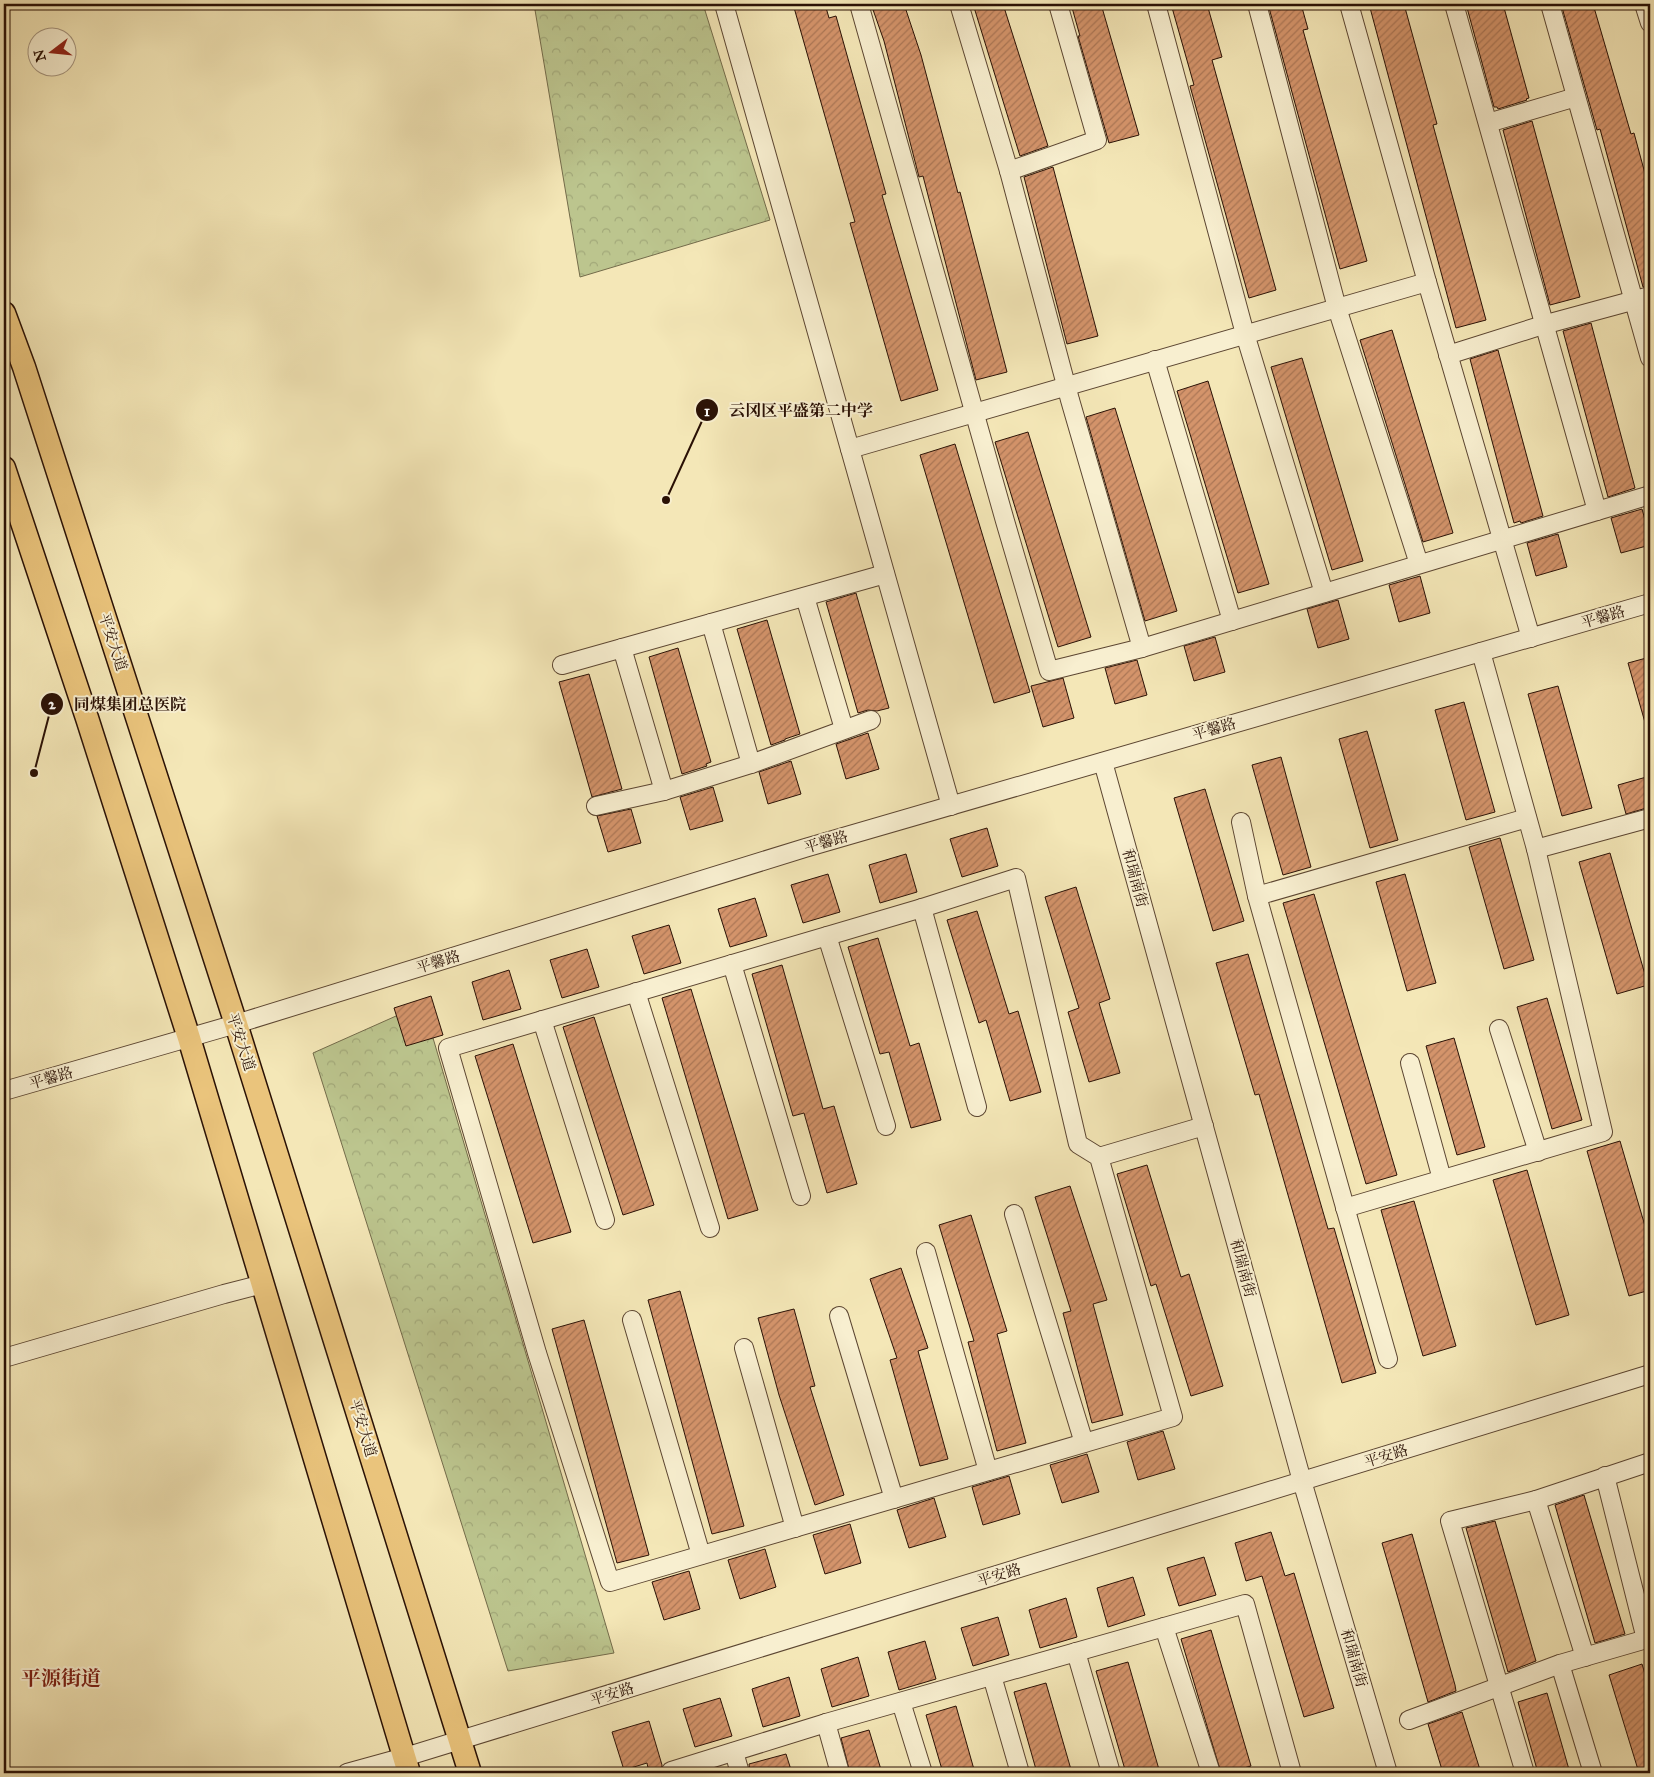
<svg xmlns="http://www.w3.org/2000/svg" width="1654" height="1777" font-family="'IM FELL Great Primer','Noto Serif SC',serif">
	<defs>
		<pattern id="park-crowns" width="20" height="18" patternUnits="userSpaceOnUse" patternTransform="scale(1.25)"><rect width="20" height="18" fill="#bcc58e"/><path d="M2 6a3 3 0 1 1 6 0M12 15a3 3 0 1 1 6 0" fill="none" stroke="#a2a879"/></pattern>
		<pattern id="building-hatch" width="6" height="6" patternUnits="userSpaceOnUse" patternTransform="scale(1.25)"><rect width="6" height="6" fill="#d4946b"/><path d="M-1 1l2-2M0 6l6-6M5 7l2-2" fill="none" stroke="#ac7756"/></pattern>
	</defs>
	<rect width="100%" height="100%" fill="#f4e7b7"/>
	<filter id="stains"><feTurbulence type="fractalNoise" baseFrequency=".004" numOctaves="4"/><feColorMatrix values="0 0 0 0 .2 0 0 0 0 .09 0 0 0 0 .02 0 0 0 .5 -.17"/></filter>
	<radialGradient id="worn" r=".72"><stop offset=".6" stop-color="#630" stop-opacity="0"/><stop offset="1" stop-color="#630" stop-opacity=".3"/></radialGradient>
	<!-- park -->
	<g fill="url(#park-crowns)" stroke="#736b4a">
		<path d="M534 4H703L770 220 580 277Z"/>
		<path d="M423 1004 614 1653 508 1671 313 1053Z"/>
	</g>
	<!-- building -->
	<g fill="url(#building-hatch)" stroke="#2a1105">
		<path d="M793 4H825L829 18 836 16 886 194 882 195 938 390 901 401 850 223 855 222Z"/>
		<path d="M871 4H904L921 55 958 193 960 192 1007 372 976 380 923 176 919 177 884 41Z"/>
		<path d="M973 4H1003L1048 146 1020 156Z"/>
		<path d="M1071 4H1101L1139 135 1109 143 1078 36H1080Z"/>
		<path d="M1171 4H1207L1222 57 1212 60 1276 290 1249 298 1190 86 1194 85Z"/>
		<path d="M1268 4H1301L1308 29 1303 30 1367 261 1340 269Z"/>
		<path d="M1369 4H1404L1437 124 1433 125 1486 320 1456 328Z"/>
		<path d="M1466 4H1503L1529 98 1526 99 1527 100 1498 109 1497 107H1494Z"/>
		<path d="M1561 4H1593L1631 134 1634 133 1650 192V286L1643 287 1600 129 1597 130Z"/>
		<path d="M1532 121 1580 297 1550 305 1503 130Z"/>
		<path d="M1053 167 1098 336 1067 344 1024 177Z"/>
		<path d="M1591 323 1635 488 1608 497 1563 331Z"/>
		<path d="M1392 330 1453 533 1423 542 1360 340Z"/>
		<path d="M1498 350 1543 516 1521 523 1520 521 1514 523 1470 359Z"/>
		<path d="M1302 358 1363 561 1332 570 1271 367Z"/>
		<path d="M1208 381 1269 584 1238 593 1177 391Z"/>
		<path d="M1115 408 1177 611 1145 621 1086 417Z"/>
		<path d="M1028 432 1091 637 1058 647 995 442Z"/>
		<path d="M955 444 1030 692 994 703 920 455Z"/>
		<path d="M1642 509 1650 538V545L1621 553 1611 518Z"/>
		<path d="M1558 534 1567 567 1536 576 1527 543Z"/>
		<path d="M1420 576 1430 613 1399 622 1389 585Z"/>
		<path d="M856 593 889 708 877 711 868 710 858 713 826 602Z"/>
		<path d="M1338 600 1349 639 1318 648 1307 609Z"/>
		<path d="M767 620 800 734 785 739V740L771 745 737 629Z"/>
		<path d="M1215 637 1225 672 1194 681 1184 646Z"/>
		<path d="M678 648 711 762 706 764 707 766 682 774 649 657Z"/>
		<path d="M1650 657V726H1646L1628 663Z"/>
		<path d="M1137 660 1147 695 1115 704 1105 668Z"/>
		<path d="M589 674 622 789 592 797 559 682Z"/>
		<path d="M1063 678 1074 718 1043 727 1031 686Z"/>
		<path d="M1558 686 1592 808 1562 816 1528 694Z"/>
		<path d="M1464 702 1495 812 1466 820 1435 710Z"/>
		<path d="M1367 731 1398 840 1370 848 1339 739Z"/>
		<path d="M868 733 879 769 846 779 836 744Z"/>
		<path d="M1281 757 1311 867 1283 875 1252 765Z"/>
		<path d="M791 761 801 794 768 804 759 772Z"/>
		<path d="M1650 776V807L1626 814 1618 785Z"/>
		<path d="M713 787 723 821 690 830 680 797Z"/>
		<path d="M1205 789 1244 921 1213 931 1174 798Z"/>
		<path d="M631 809 641 843 608 852 597 816Z"/>
		<path d="M987 828 998 866 962 877 950 839Z"/>
		<path d="M1500 838 1534 960 1504 969 1469 847Z"/>
		<path d="M1610 853 1648 985 1617 994 1579 862Z"/>
		<path d="M906 854 917 892 880 903 869 865Z"/>
		<path d="M828 874 840 912 803 923 791 885Z"/>
		<path d="M1405 874 1436 983 1407 991 1376 882Z"/>
		<path d="M1076 887 1110 999 1099 1003 1120 1073 1089 1082 1068 1012 1079 1008 1045 897Z"/>
		<path d="M1314 894 1397 1175 1366 1184 1283 903Z"/>
		<path d="M755 898 767 936 730 947 718 909Z"/>
		<path d="M977 911 1009 1014 1018 1011 1041 1092 1010 1101 986 1020 979 1023 947 920Z"/>
		<path d="M669 925 681 963 644 974 632 936Z"/>
		<path d="M878 938 910 1046 919 1043 941 1120 911 1128 889 1052 880 1054 848 947Z"/>
		<path d="M587 949 599 987 562 998 550 960Z"/>
		<path d="M1248 954 1328 1229 1334 1228 1376 1373 1342 1383 1259 1094 1255 1095 1216 963Z"/>
		<path d="M782 965 823 1109 834 1106 857 1184 827 1193 804 1113 793 1116 752 974Z"/>
		<path d="M509 970 521 1009 483 1020 472 982Z"/>
		<path d="M691 989 758 1210 728 1219 662 998Z"/>
		<path d="M431 996 443 1035 406 1046 394 1008Z"/>
		<path d="M1547 998 1582 1120 1552 1129 1517 1007Z"/>
		<path d="M594 1017 654 1205 623 1215 563 1027Z"/>
		<path d="M1454 1038 1485 1147 1457 1155 1426 1046Z"/>
		<path d="M513 1044 571 1232 533 1243 475 1056Z"/>
		<path d="M1620 1141 1650 1243V1290L1629 1296 1587 1151Z"/>
		<path d="M1147 1165 1181 1277 1189 1274 1223 1386 1191 1396 1156 1284 1151 1286 1117 1174Z"/>
		<path d="M1527 1170 1569 1315 1536 1325 1493 1180Z"/>
		<path d="M1070 1186 1107 1300 1093 1304 1123 1415 1092 1423 1063 1313 1071 1311 1035 1197Z"/>
		<path d="M1414 1201 1456 1346 1423 1356 1381 1210Z"/>
		<path d="M971 1215 1007 1331 997 1334 1026 1443 997 1451 968 1342 974 1341 939 1225Z"/>
		<path d="M901 1268 928 1348 918 1351 948 1459 920 1466 890 1360 897 1358 870 1279Z"/>
		<path d="M680 1291 744 1526 712 1534 648 1300Z"/>
		<path d="M794 1309 815 1386 810 1387 844 1495 815 1505 779 1395 758 1318Z"/>
		<path d="M584 1320 649 1555 617 1563 552 1329Z"/>
		<path d="M1163 1431 1175 1469 1138 1480 1127 1442Z"/>
		<path d="M1087 1454 1099 1492 1062 1503 1050 1465Z"/>
		<path d="M1009 1476 1020 1514 983 1525 972 1487Z"/>
		<path d="M1584 1495 1625 1634 1595 1643 1555 1505Z"/>
		<path d="M934 1498 946 1537 909 1548 897 1510Z"/>
		<path d="M1495 1521 1536 1661 1508 1672 1466 1528Z"/>
		<path d="M850 1524 861 1563 825 1574 813 1535Z"/>
		<path d="M1271 1532 1285 1576 1294 1573 1334 1708 1304 1717 1262 1576 1246 1581 1235 1543Z"/>
		<path d="M1412 1534 1455 1685 1456 1691 1428 1702 1382 1543Z"/>
		<path d="M765 1549 776 1587 740 1599 728 1560Z"/>
		<path d="M1204 1557 1216 1595 1179 1606 1167 1568Z"/>
		<path d="M689 1571 700 1609 664 1620 652 1582Z"/>
		<path d="M1133 1577 1145 1615 1108 1627 1097 1588Z"/>
		<path d="M1066 1598 1077 1637 1040 1648 1029 1610Z"/>
		<path d="M998 1617 1009 1655 973 1666 961 1628Z"/>
		<path d="M1211 1630 1251 1766 1226 1773H1221L1181 1639Z"/>
		<path d="M925 1641 936 1679 899 1690 888 1652Z"/>
		<path d="M858 1657 869 1696 832 1707 821 1669Z"/>
		<path d="M1128 1662 1160 1773H1126L1096 1671Z"/>
		<path d="M1642 1664 1650 1691V1773H1639L1609 1675Z"/>
		<path d="M789 1677 800 1716 763 1727 752 1689Z"/>
		<path d="M1046 1683 1072 1773H1037L1014 1692Z"/>
		<path d="M1547 1693 1570 1773H1538L1518 1702Z"/>
		<path d="M720 1698 732 1736 695 1747 683 1709Z"/>
		<path d="M956 1706 975 1773H943L926 1715Z"/>
		<path d="M1462 1712 1481 1773H1443L1428 1724Z"/>
		<path d="M649 1721 662 1765 661 1773H649L647 1763 624 1770 612 1732Z"/>
		<path d="M869 1730 882 1773H850L841 1738Z"/>
		<path d="M786 1754 792 1773H750L749 1764Z"/>
	</g>
	<g fill="none" stroke-linecap="round" stroke-linejoin="round">
		<!-- minor casing -->
		<g stroke="#5c4632" stroke-width="20">
			<g id="minor">
				<path d="M724 4 951 806"/>
				<path d="M859 4 1005 521 1049 671 1142 648 1650 495"/>
				<path d="M959 4 1009 171 1070 400 1142 648"/>
				<path d="M1156 4 1245 334 1324 593"/>
				<path d="M1257 4 1337 308 1419 564"/>
				<path d="M1349 4 1427 282 1531 638"/>
				<path d="M1454 4 1597 511"/>
				<path d="M1550 4 1650 358"/>
				<path d="M1644 4 1650 23"/>
				<path d="M1488 123 1576 97"/>
				<path d="M1009 171 1097 140 1058 4"/>
				<path d="M1448 355 1543 325 1650 296"/>
				<path d="M1155 360 1232 621"/>
				<path d="M850 449 1427 282"/>
				<path d="M805 597 844 729"/>
				<path d="M711 623 751 764"/>
				<path d="M622 648 664 791"/>
				<path d="M1481 652 1536 849 1650 818"/>
				<path d="M562 665 885 574"/>
				<path d="M1103 762 1302 1481 1388 1773"/>
				<path d="M596 806 664 791 751 764 871 720"/>
				<path d="M1241 822 1257 896 1388 1359"/>
				<path d="M1257 896 1527 818"/>
				<path d="M922 908 977 1107"/>
				<path d="M827 936 886 1126"/>
				<path d="M732 964 801 1196"/>
				<path d="M636 992 710 1228"/>
				<path d="M542 1020 605 1220"/>
				<path d="M1499 1029 1538 1152"/>
				<path d="M1410 1063 1442 1179"/>
				<path d="M4 1091 236 1024 805 848 1650 603"/>
				<path d="M1099 1157 1078 1144 1016 878 922 908 448 1048 537 1353 610 1582 1173 1417 1099 1157 1204 1126"/>
				<path d="M1345 1208 1603 1132 1536 849"/>
				<path d="M1014 1214 1084 1443"/>
				<path d="M926 1252 988 1471"/>
				<path d="M839 1316 894 1499"/>
				<path d="M632 1320 701 1555"/>
				<path d="M744 1348 795 1528"/>
				<path d="M4 1358 224 1294 263 1284"/>
				<path d="M1605 1476 1646 1639"/>
				<path d="M1536 1500 1585 1657"/>
				<path d="M1164 1627 1211 1773"/>
				<path d="M1076 1652 1111 1773"/>
				<path d="M1560 1664 1593 1773"/>
				<path d="M992 1676 1020 1773"/>
				<path d="M901 1702 923 1773"/>
				<path d="M1409 1720 1560 1664 1650 1638"/>
				<path d="M826 1723 840 1773"/>
				<path d="M734 1752 740 1773"/>
				<path d="M671 1771 826 1723 1245 1604 1292 1773"/>
				<path d="M347 1773 405 1757 1650 1374"/>
				<path d="M1525 1773 1450 1521 1536 1500 1650 1462"/>
			</g>
		</g>
		<!-- major casing -->
		<g stroke="#2a1105" stroke-width="25">
			<g id="major">
				<path d="M4 313 24 367 236 1024 470 1773"/>
				<path d="M4 468 87 718 189 1038 409 1773"/>
			</g>
		</g>
		<!-- minor -->
		<use href="#minor" stroke="#f8efd0" stroke-width="18"/>
		<!-- major -->
		<use href="#major" stroke="#eac47c" stroke-width="22"/>
	</g>
	<g text-anchor="middle" dominant-baseline="central" stroke-width="4" stroke-linejoin="round" paint-order="stroke">
		<!-- street labels -->
		<g font-size="15" fill="#2a1105" stroke="#f8efd0">
			<text transform="translate(1603 617) rotate(-16)">平馨路</text>
			<text transform="translate(113 642) rotate(72)">平安大道</text>
			<text transform="translate(1214 729) rotate(-16)">平馨路</text>
			<text transform="translate(826 842) rotate(-16)">平馨路</text>
			<text transform="translate(1135 878) rotate(75)">和瑞南街</text>
			<text transform="translate(438 962) rotate(-17)">平馨路</text>
			<text transform="translate(241 1042) rotate(72)">平安大道</text>
			<text transform="translate(51 1078) rotate(-16)">平馨路</text>
			<text transform="translate(1243 1268) rotate(75)">和瑞南街</text>
			<text transform="translate(363 1428) rotate(73)">平安大道</text>
			<text transform="translate(1386 1456) rotate(-17)">平安路</text>
			<text transform="translate(999 1575) rotate(-17)">平安路</text>
			<text transform="translate(1354 1658) rotate(74)">和瑞南街</text>
			<text transform="translate(612 1694) rotate(-17)">平安路</text>
		</g>
		<!-- district labels -->
		<g font-size="20" font-weight="bold" fill="#7a1f14" stroke="#f8efd0">
			<text x="61" y="1678">平源街道</text>
		</g>
	</g>
	<!-- callouts -->
	<path fill="none" stroke="#2a1105" stroke-width="2" d="M666 500L707 410M34 773L52 704"/>
	<g fill="#2a1105" stroke="#f8efd0" stroke-width="2">
		<circle cx="666" cy="500" r="5"/>
		<circle cx="34" cy="773" r="5"/>
		<circle cx="707" cy="410" r="12"/>
		<circle cx="52" cy="704" r="12"/>
	</g>
	<g font-size="15" text-anchor="middle" font-weight="bold" fill="#fff">
		<text x="707" y="416">1</text>
		<text x="52" y="709">2</text>
	</g>
	<g font-size="16" text-anchor="middle" font-weight="bold" fill="#2a1105" stroke="#f8efd0" stroke-width="4" stroke-linejoin="round" paint-order="stroke">
		<text x="801" y="416">云冈区平盛第二中学</text>
		<text x="130" y="710">同煤集团总医院</text>
	</g>
	<!-- margin -->
	<rect width="1654" height="1777" fill="none" stroke="#f4e7b7" stroke-width="20"/>
	<rect x="5" y="5" width="1644" height="1767" fill="none" stroke="#2a1105" stroke-width="2.5"/>
	<rect x="10" y="10" width="1634" height="1757" fill="none" stroke="#2a1105"/>
	<!-- north arrow -->
	<g transform="translate(52 52) rotate(254)"><circle r="24" fill="#f8efd0" stroke="#a6967f"/>
	<path d="M0-4L9 19L0 12L-9 19Z" fill="#8f2418"/>
	<text y="-8" font-size="14" font-weight="bold" text-anchor="middle" fill="#2a1105">N</text>
	</g>
	<rect width="100%" height="100%" filter="url(#stains)"/>
	<rect width="100%" height="100%" fill="url(#worn)"/>
</svg>
